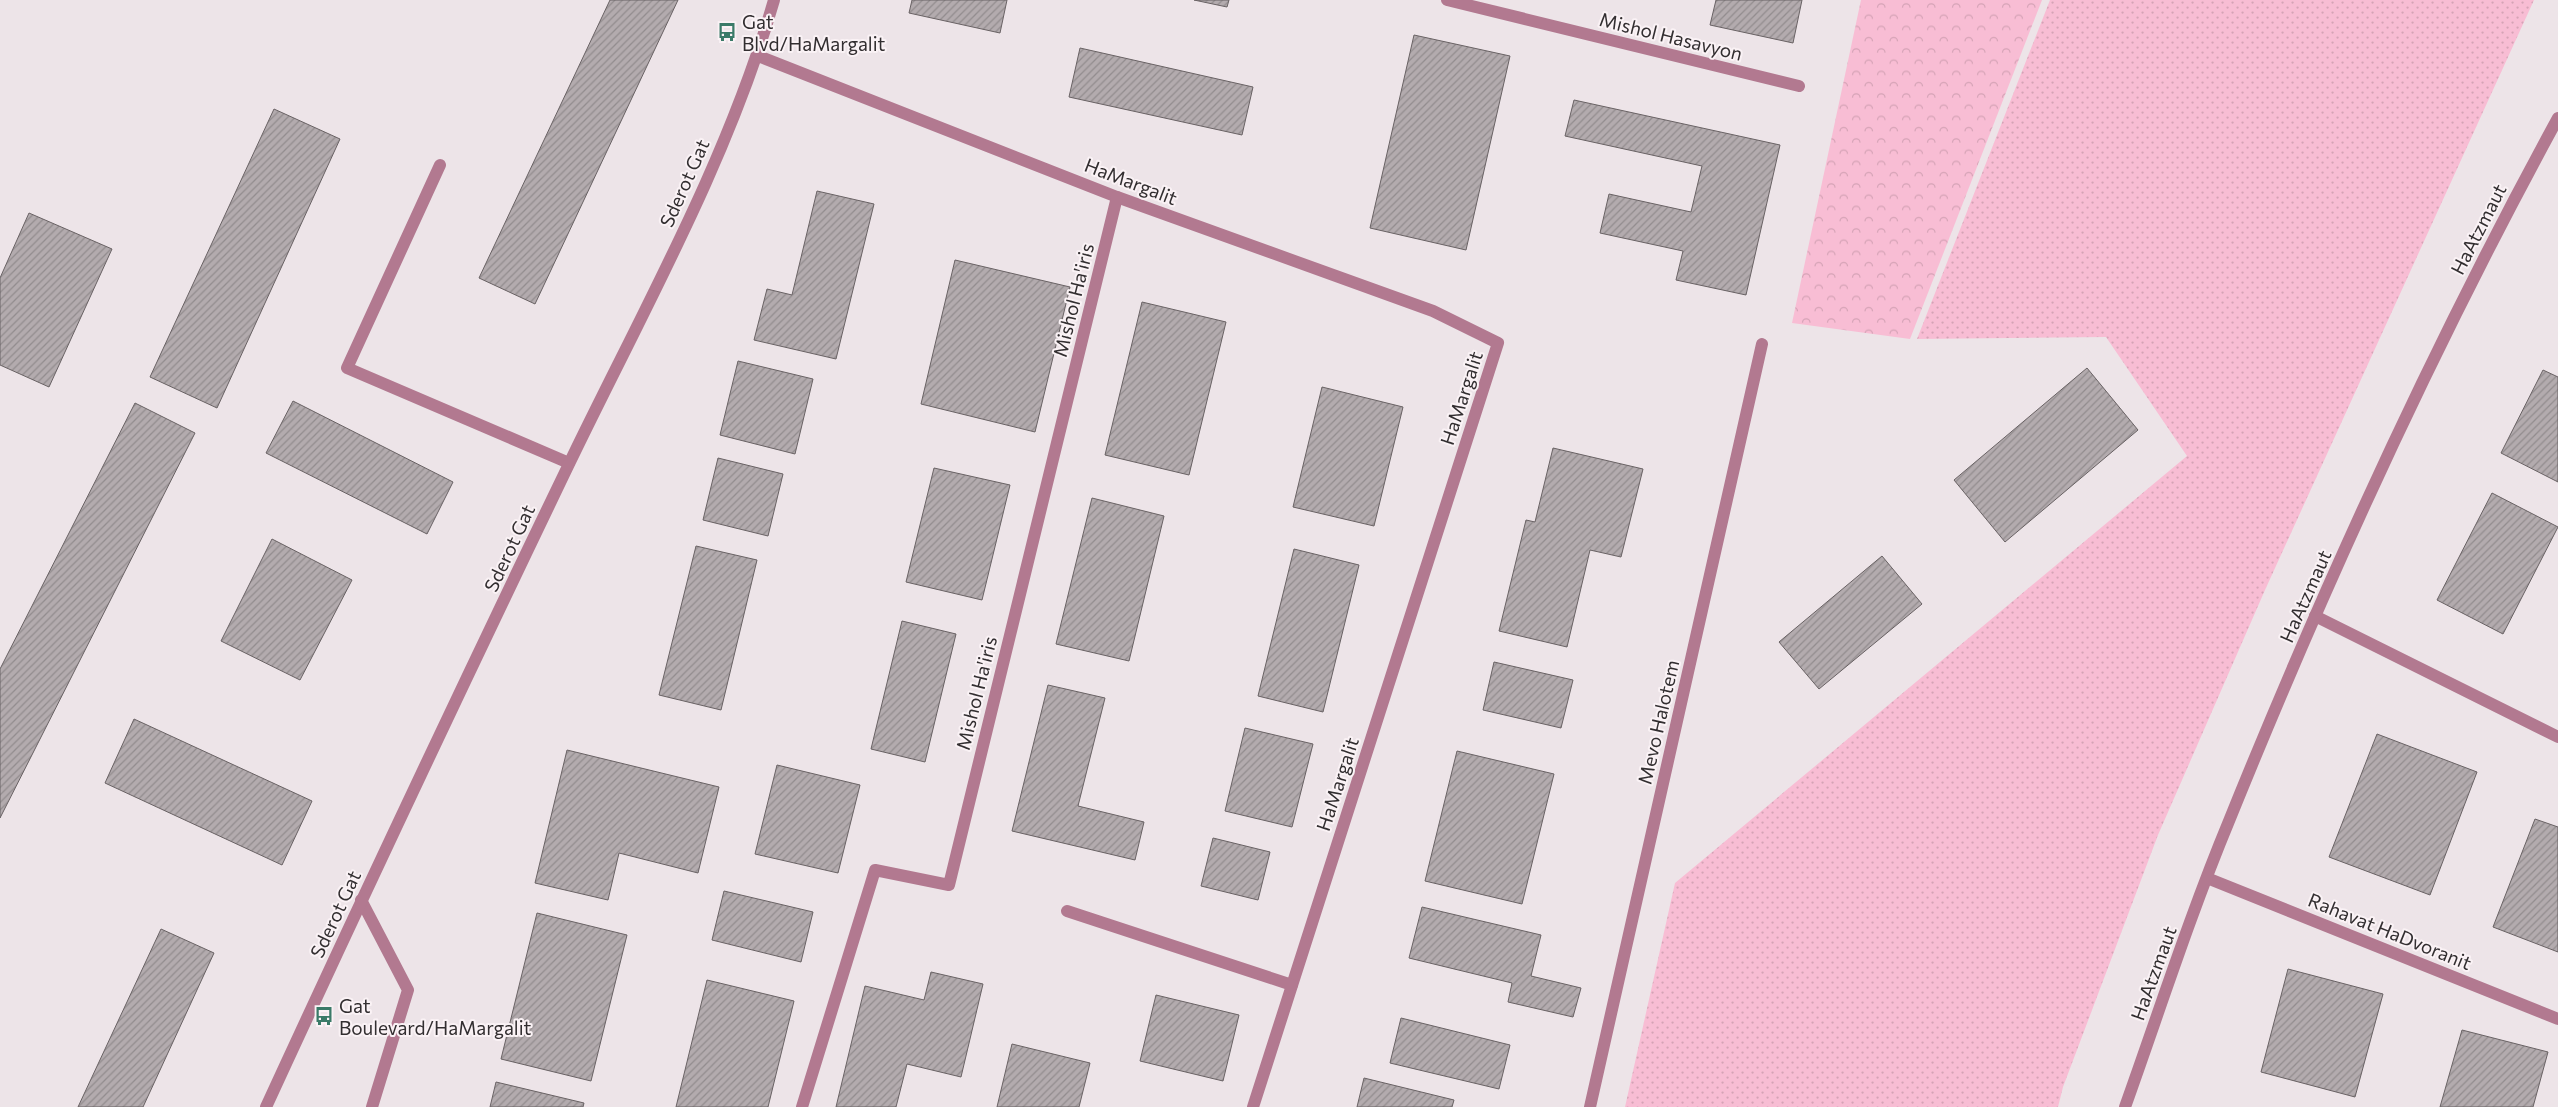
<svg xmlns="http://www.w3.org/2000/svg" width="2558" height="1107" font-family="Commissioner,sans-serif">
	<defs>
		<pattern id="grass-dots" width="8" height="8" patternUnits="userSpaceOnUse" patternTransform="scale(1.25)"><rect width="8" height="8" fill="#f8bdd4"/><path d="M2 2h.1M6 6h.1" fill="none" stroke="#d5a3b6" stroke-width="1.8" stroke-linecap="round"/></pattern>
		<pattern id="park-crowns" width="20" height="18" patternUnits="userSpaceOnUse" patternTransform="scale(1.25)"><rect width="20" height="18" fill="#f8bdd4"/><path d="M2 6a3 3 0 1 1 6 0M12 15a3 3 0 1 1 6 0" fill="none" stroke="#d5a3b6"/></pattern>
		<pattern id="building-hatch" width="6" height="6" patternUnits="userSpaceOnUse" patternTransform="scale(1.25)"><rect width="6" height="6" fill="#b3abae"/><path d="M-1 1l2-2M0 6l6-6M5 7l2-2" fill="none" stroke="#928c8e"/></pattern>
	</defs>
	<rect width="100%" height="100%" fill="#ede4e8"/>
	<!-- grass -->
	<path fill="url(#grass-dots)" d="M2050 0H2534L2265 590 2158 835 2063 1087 2058 1107H1625L1675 883 2187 456 2106 337 1917 339Z"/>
	<!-- park -->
	<path fill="url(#park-crowns)" d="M1861 0H2042L1910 339 1792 323Z"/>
	<!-- building -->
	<g fill="url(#building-hatch)" stroke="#696264">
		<path d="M610 0H678L535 304 479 278Z"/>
		<path d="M912 0H1007L1000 33 909 13Z"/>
		<path d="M1194 0H1229L1227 7Z"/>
		<path d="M1716 0H1802L1793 43 1710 25Z"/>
		<path d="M1414 35 1510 56 1466 250 1370 228Z"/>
		<path d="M1080 48 1253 87 1242 135 1069 97Z"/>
		<path d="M1574 100 1780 145 1746 295 1676 280 1683 251 1600 233 1609 194 1691 212 1702 166 1565 136Z"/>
		<path d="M274 109 340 139 217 408 150 377Z"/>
		<path d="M817 191 874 204 836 359 754 340 767 289 792 295Z"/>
		<path d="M29 213 112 249 49 387 0 365V278Z"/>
		<path d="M955 260 1070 287 1035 432 921 404Z"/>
		<path d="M1142 302 1226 322 1189 475 1105 455Z"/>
		<path d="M738 361 813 379 795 454 720 435Z"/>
		<path d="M2087 368 2138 430 2005 542 1954 480Z"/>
		<path d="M2543 370 2558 377V482L2501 453Z"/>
		<path d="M1322 387 1403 407 1374 526 1293 507Z"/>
		<path d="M293 401 453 482 427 534 266 453Z"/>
		<path d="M135 403 195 433 0 818V669Z"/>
		<path d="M1553 448 1643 469 1621 557 1590 550 1567 647 1499 631 1526 520 1535 522Z"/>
		<path d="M718 458 783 474 768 536 703 520Z"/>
		<path d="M934 468 1010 485 982 600 906 582Z"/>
		<path d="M2492 493 2558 527 2503 634 2437 600Z"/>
		<path d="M1092 498 1164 516 1129 661 1056 644Z"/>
		<path d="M272 539 352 580 300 680 221 641Z"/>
		<path d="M696 546 757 560 721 710 659 695Z"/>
		<path d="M1294 549 1359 565 1323 712 1258 696Z"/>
		<path d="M1882 556 1922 604 1819 689 1779 642Z"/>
		<path d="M902 621 956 634 925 762 871 749Z"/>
		<path d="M1494 662 1573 680 1561 728 1483 710Z"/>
		<path d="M1048 685 1105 698 1078 806 1144 822 1135 860 1012 831Z"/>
		<path d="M134 719 312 801 282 865 105 783Z"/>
		<path d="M1245 728 1313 744 1292 827 1225 811Z"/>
		<path d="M2377 734 2477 772 2430 895 2329 857Z"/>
		<path d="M567 750 719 787 698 873 619 853 608 900 535 883Z"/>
		<path d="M1457 751 1554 774 1522 904 1425 881Z"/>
		<path d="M777 765 860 785 838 873 755 854Z"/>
		<path d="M2535 819 2558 827V952L2493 927Z"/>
		<path d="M1213 838 1270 852 1258 900 1201 886Z"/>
		<path d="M724 891 813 912 801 962 712 940Z"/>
		<path d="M1422 907 1541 935 1531 976 1581 988 1573 1017 1508 1002 1512 983 1409 958Z"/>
		<path d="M537 913 627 935 591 1081 501 1059Z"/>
		<path d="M161 929 214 953 143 1107H78Z"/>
		<path d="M2288 969 2383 994 2355 1097 2261 1072Z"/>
		<path d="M931 972 983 984 961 1077 907 1064 896 1107H836L865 986 924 1000Z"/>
		<path d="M707 980 794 1001 768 1107H676Z"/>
		<path d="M1156 995 1239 1015 1223 1081 1140 1061Z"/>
		<path d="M1401 1018 1510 1045 1499 1089 1390 1063Z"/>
		<path d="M2462 1030 2548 1052 2533 1107H2440Z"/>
		<path d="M1012 1044 1090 1063 1079 1107H997Z"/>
		<path d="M1364 1078 1454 1100 1452 1107H1357Z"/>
		<path d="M496 1082 584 1103 583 1107H490Z"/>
	</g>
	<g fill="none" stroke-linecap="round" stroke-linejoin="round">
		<!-- minor -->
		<g stroke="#b27990" stroke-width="12">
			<path d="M1447 0 1799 86"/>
			<path d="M758 56 1117 197 1433 311 1498 343 1253 1107"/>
			<path d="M440 165 347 368 569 463"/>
			<path d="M2315 616 2558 737"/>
			<path d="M2207 878 2558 1019"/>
			<path d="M361 900 408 990 372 1107"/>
			<path d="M1067 911 1292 985"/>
			<path d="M266 1107C365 892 466 678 569 464 642 312 727 163 774 0"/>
			<path d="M802 1107 875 870 949 885 1117 197"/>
			<path d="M1590 1107 1762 344"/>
			<path d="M2125 1107C2159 1012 2190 915 2229 821 2326 581 2434 345 2558 118"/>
		</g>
	</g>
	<!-- icons -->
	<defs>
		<g id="bus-bare" transform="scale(1.5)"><path d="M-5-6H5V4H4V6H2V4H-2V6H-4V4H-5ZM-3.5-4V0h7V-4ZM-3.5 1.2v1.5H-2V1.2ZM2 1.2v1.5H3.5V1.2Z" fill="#3a7a68" stroke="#faf2f5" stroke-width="2.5" paint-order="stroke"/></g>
	</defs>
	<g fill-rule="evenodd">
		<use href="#bus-bare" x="727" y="32"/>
		<use href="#bus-bare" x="324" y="1016"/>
	</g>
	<g text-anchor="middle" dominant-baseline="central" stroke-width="4" stroke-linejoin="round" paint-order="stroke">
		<!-- poi labels -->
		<g font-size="19" fill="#322e30" stroke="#faf2f5" text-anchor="start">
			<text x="742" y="21">Gat<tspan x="742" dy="22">Blvd/HaMargalit</tspan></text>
			<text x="339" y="1005">Gat<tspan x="339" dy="22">Boulevard/HaMargalit</tspan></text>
		</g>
		<!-- street labels -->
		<g font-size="19" fill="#322e30" stroke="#faf2f5">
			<text transform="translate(1671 36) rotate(14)">Mishol Hasavyon</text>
			<text transform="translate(1131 181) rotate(21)">HaMargalit</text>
			<text transform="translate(684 183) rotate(-66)">Sderot Gat</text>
			<text transform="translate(2478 229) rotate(-63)">HaAtzmaut</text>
			<text transform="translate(1073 300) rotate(-76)">Mishol Ha'iris</text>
			<text transform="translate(1461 398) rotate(-72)">HaMargalit</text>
			<text transform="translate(509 548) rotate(-65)">Sderot Gat</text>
			<text transform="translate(2305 596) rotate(-66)">HaAtzmaut</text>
			<text transform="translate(976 693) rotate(-76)">Mishol Ha'iris</text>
			<text transform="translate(1658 722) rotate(-77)">Mevo Halotem</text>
			<text transform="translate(1337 784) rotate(-72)">HaMargalit</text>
			<text transform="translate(335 914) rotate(-65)">Sderot Gat</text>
			<text transform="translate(2390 931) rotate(22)">Rahavat HaDvoranit</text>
			<text transform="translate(2153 973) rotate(-70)">HaAtzmaut</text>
		</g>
	</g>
</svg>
